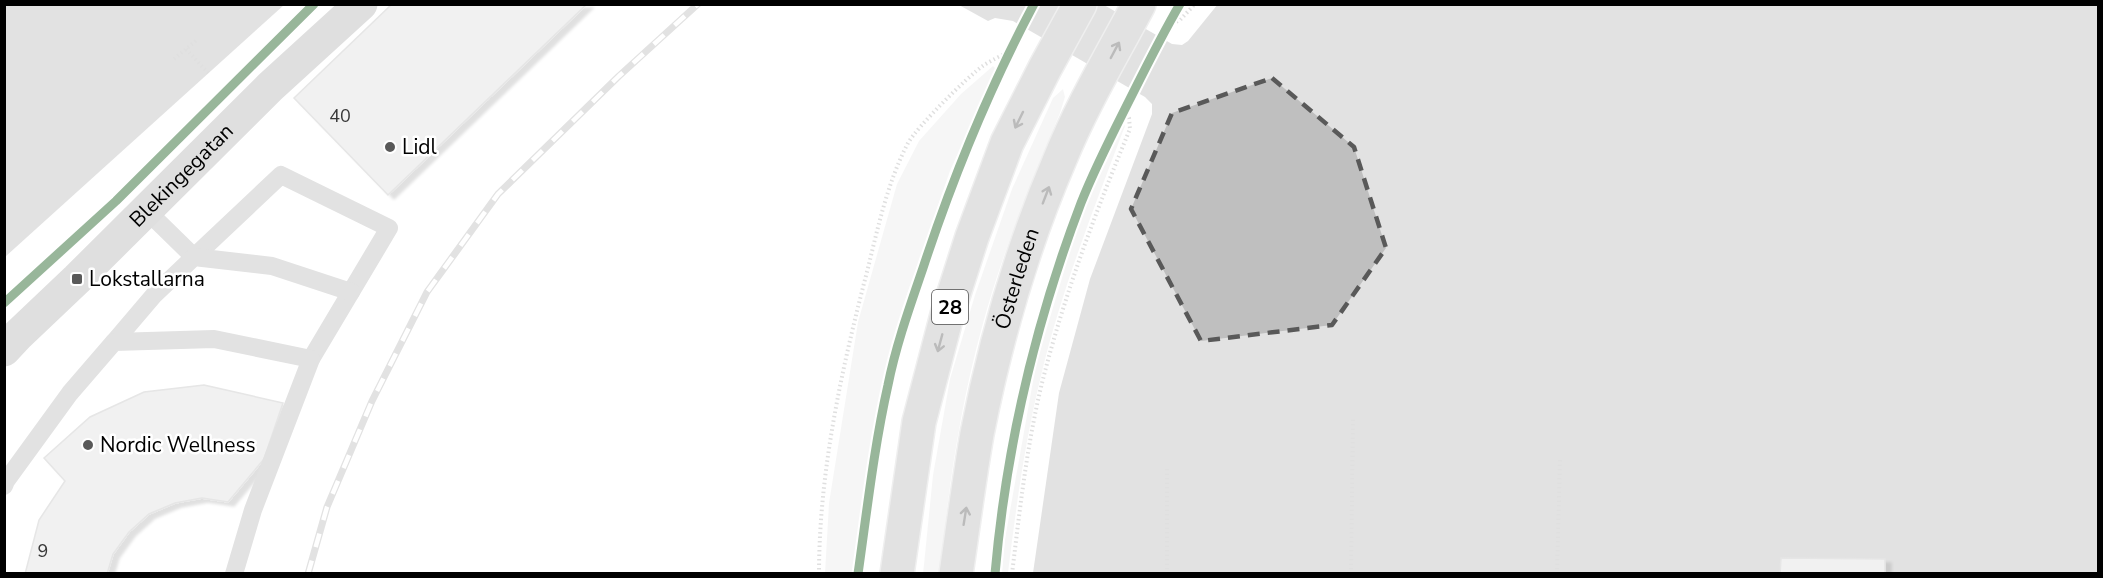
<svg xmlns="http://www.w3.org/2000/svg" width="2103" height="578" font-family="'Nunito Sans',sans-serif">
	<defs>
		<filter id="shadow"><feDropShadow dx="6" dy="4" stdDeviation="1.5" flood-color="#0004"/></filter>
	</defs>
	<rect width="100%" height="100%" fill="#fff"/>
	<!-- green -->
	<g fill="#ececec">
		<path d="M993 66 996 69 950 171 902 309 871 444 855 552 853 573H825L829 503 858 322 897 184 919 141 961 94Z"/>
		<path d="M1063 89 1065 97 1060 113C1031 183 1002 253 982 327 960 407 948 491 940 573L923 574 933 475 950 379 975 295 1012 189 1053 98Z"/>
		<path d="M1122 122 1125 126C1094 208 1061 291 1041 376 1025 441 1016 507 1008 573H1002L1005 539 1036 364 1077 228Z"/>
	</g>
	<!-- water -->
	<g fill="#bfbfbf">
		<path d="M5 4H284V5L5 257Z"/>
		<path d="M1218 4 2098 5V573H1033L1059 393 1090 279 1152 114V104L1145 97 1013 21 995 18 988 21 959 5H1104L1172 44 1182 45 1188 41Z"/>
	</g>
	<!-- building -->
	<g fill="#dfdfdf" stroke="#c7c7c7" stroke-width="1.5" filter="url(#shadow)">
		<path d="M392 4H587L388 195 294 98Z"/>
		<path d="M204 385 283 403 264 459 228 502 202 498 175 503 149 514 129 532 113 554 107 574H25L39 520 65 481 44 458 90 417 144 392Z"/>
		<path d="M1781 558 1885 559V574H1780Z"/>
	</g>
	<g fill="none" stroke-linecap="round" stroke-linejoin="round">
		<!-- primary casing -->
		<g stroke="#dbdbdb" stroke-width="36">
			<g id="primary">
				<path d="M897 574 919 422 947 315 972 237 1007 143 1045 68 1080 4"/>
				<path id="s2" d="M956 574C963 527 969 480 977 434 995 342 1023 245 1060 159 1082 105 1112 55 1139 4"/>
			</g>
		</g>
		<!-- path -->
		<g stroke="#b9b9b9" stroke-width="4" stroke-dasharray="1.5 3" stroke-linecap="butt">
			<path d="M1168 25 1180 20 1195 4"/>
			<path d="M186 49 208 73"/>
			<path d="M174 59 198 39"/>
			<path d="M819 574C819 471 842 367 868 268 878 227 888 181 908 143 917 127 968 76 984 65 992 60 1001 56 1008 52"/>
			<path d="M1012 574C1020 508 1027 443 1043 379 1065 293 1096 211 1130 129L1129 118 1125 109"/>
			<path d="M1167 574V468"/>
			<path d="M1351 574 1353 418"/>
			<path d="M1557 574 1560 460"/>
		</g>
		<!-- service -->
		<g stroke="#bebebe" stroke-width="18">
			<path d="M146 210 194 257 281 175 389 228 311 359"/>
			<path d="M114 342 154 295 194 257 272 266 351 292"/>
			<path d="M4 486 6 481 70 393 114 342 214 339 311 359 253 510 234 574"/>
		</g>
		<!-- secondary -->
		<path stroke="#b8b8b8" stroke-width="33" id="s1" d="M4 350 18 335 77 279 270 87 361 4"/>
		<!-- primary -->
		<use href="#primary" stroke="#bebebe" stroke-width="33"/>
		<!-- rail casing -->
		<g stroke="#bebebe" stroke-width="7">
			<path id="rail" d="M308 574 327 507 372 401 427 292 498 194 619 76 698 4"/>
		</g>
		<!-- rail -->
		<use href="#rail" stroke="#fff" stroke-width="4.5" stroke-dasharray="14" stroke-linecap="butt"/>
		<!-- cycleway casing -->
		<g stroke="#fff" stroke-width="13">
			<g id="cycleway">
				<path d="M4 303 116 201 314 4"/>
				<path d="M858 574C867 511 874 447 888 385 896 345 910 306 923 268 953 177 989 89 1034 4"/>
				<path d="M995 574C1006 448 1036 321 1081 203 1096 165 1115 129 1133 93 1148 63 1163 33 1180 4"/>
			</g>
		</g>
		<!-- cycleway -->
		<use href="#cycleway" stroke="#1b5e20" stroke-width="9"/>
	</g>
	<!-- one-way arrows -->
	<defs><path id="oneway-shaft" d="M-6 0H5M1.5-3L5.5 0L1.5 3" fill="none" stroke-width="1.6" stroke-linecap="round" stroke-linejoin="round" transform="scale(1.5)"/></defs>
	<g stroke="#686868">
		<use href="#oneway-shaft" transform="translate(1115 50) rotate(-62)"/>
		<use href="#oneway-shaft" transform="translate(1019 120) rotate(116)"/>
		<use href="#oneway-shaft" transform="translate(1046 195) rotate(-69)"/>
		<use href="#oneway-shaft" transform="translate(940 343) rotate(105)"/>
		<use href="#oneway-shaft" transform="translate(965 516) rotate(-81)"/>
	</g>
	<!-- marked area -->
	<path d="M0 0H2103V578H0ZM1272 78 1354 147 1386 248 1332 325 1201 341 1131 209 1172 113Z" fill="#fff" fill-opacity=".55" fill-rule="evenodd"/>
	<path fill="none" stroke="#595959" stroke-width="4.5" stroke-dasharray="12 8" stroke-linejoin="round" d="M1272 78 1354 147 1386 248 1332 325 1201 341 1131 209 1172 113Z"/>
	<!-- markers -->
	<g fill="#595959" stroke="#fff" stroke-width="2">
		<circle cx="390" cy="147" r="6"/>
		<rect x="71" y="273" width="12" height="12" rx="3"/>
		<circle cx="88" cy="445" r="6"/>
	</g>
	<g text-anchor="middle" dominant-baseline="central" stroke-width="5" stroke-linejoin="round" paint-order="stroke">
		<!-- number labels -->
		<g font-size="18" fill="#383838">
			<text x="340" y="116">40</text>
			<text x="43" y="551">9</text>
		</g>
		<!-- shield labels -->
		<rect fill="#fff" stroke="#4c4c4c" stroke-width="1.5" x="932" y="290" width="36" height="34" rx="4.5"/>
		<g font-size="20" font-weight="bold" fill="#000">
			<text x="950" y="307">28</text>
		</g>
		<!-- poi labels -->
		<g font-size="21" fill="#000" stroke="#fff" text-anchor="start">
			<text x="402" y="147">Lidl</text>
			<text x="89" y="279">Lokstallarna</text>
			<text x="100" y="445">Nordic Wellness</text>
		</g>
		<!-- street labels -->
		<g font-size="21" fill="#000" stroke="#fff">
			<text stroke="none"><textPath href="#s1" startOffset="249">Blekingegatan</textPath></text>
			<text stroke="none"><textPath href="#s2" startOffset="302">Österleden</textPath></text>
		</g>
	</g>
	<!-- border -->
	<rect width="2103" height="578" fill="none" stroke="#000000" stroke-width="12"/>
</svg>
